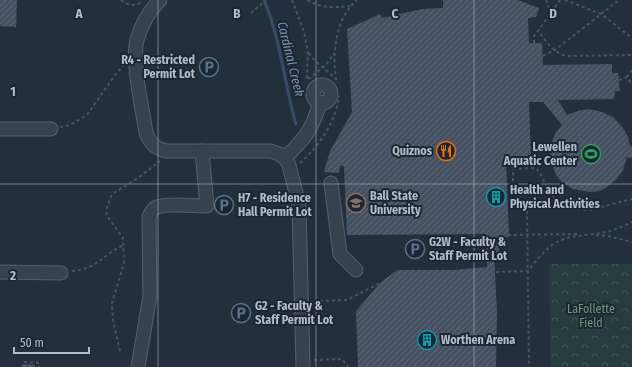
<svg xmlns="http://www.w3.org/2000/svg" width="632" height="367" font-family="'Fira Sans Condensed',sans-serif">
	<defs>
		<pattern id="park-crowns" width="20" height="18" patternUnits="userSpaceOnUse"><rect width="20" height="18" fill="#263c3f"/><path d="M2 6a3 3 0 1 1 6 0M12 15a3 3 0 1 1 6 0" fill="none" stroke="#435659"/></pattern>
		<pattern id="building-hatch" width="6" height="6" patternUnits="userSpaceOnUse"><rect width="6" height="6" fill="#455162"/><path d="M-1 1l2-2M0 6l6-6M5 7l2-2" fill="none" stroke="#5d6877"/></pattern>
	</defs>
	<rect width="100%" height="100%" fill="#242f3e"/>
	<!-- park -->
	<path fill="url(#park-crowns)" d="M549 264H632V367H551Z"/>
	<g fill="none" stroke-linecap="round" stroke-linejoin="round">
		<!-- stream -->
		<path stroke="#394c67" stroke-width="3" d="M264 0C281 40 284 83 296 124"/>
	</g>
	<!-- building -->
	<g fill="url(#building-hatch)">
		<path d="M0 0H17L16 27 0 26Z"/>
		<path d="M443 0H518L539 8 536 17 528 18 529 43H542L543 65 612 64V73H618L620 91H615L614 99 558 100 567 115 578 111 589 109 602 112 614 118 623 128 628 137 630 146H632V158L627 157 623 170 616 180 608 186 600 191 591 192 573 189 562 182 556 175 550 159 552 141 556 132 562 125 543 102H529L531 160H506L509 237H499V252L494 253 497 312 496 367H358L356 311 380 283 397 270H454L487 267 486 234 347 235 344 166H340L339 173 324 172 330 151 352 112 347 29 380 14 382 18 422 9 443 8Z"/>
		<path d="M22 364 35 365V367H22Z"/>
	</g>
	<g fill="none" stroke-linecap="round" stroke-linejoin="round">
		<!-- minor casing -->
		<g stroke="#565f6c" stroke-width="15">
			<g id="minor">
				<path d="M160 0C150 10 142 24 138 37 130 58 143 110 146 133 151 144 155 148 166 151H271L279 154 285 158 289 165 299 205 303 367"/>
				<circle cx="322" cy="94" r="9"/>
				<path d="M0 129H51"/>
				<path d="M285 158C305 138 312 131 320 102"/>
				<path d="M331 183 340 254 356 270"/>
				<path d="M0 272 61 273"/>
				<path d="M138 367 150 296 149 217C151 213 152 209 157 207 167 203 195 206 207 206L202 151"/>
			</g>
		</g>
		<!-- path -->
		<g stroke="#44595c" stroke-width="2" stroke-dasharray="3 3" stroke-linecap="butt">
			<path d="M121 0C129 6 134 6 143 2"/>
			<path d="M292 0 304 32 308 52 307 79"/>
			<path d="M307 0C322 8 333 8 350 6"/>
			<path d="M546 0 548 4 550 14"/>
			<path d="M560 0 538 31C546 41 553 53 567 56L632 55"/>
			<path d="M565 0 601 14 632 38"/>
			<path d="M251 13 266 0"/>
			<path d="M534 43V36L538 31"/>
			<path d="M309 53C316 64 327 69 335 79"/>
			<path d="M543 56 555 50 619 0"/>
			<path d="M632 70 627 77 632 85"/>
			<path d="M308 79 326 65 334 53"/>
			<path d="M336 80C332 53 335 19 357 0"/>
			<path d="M619 80 627 77"/>
			<path d="M60 127 70 125 87 115 110 82 125 63"/>
			<path d="M513 160V182L527 211 529 367"/>
			<path d="M300 163C319 146 336 122 339 96"/>
			<path d="M513 169 535 168 539 171 549 192 560 202 581 210H590L632 199"/>
			<path d="M508 235 577 234"/>
			<path d="M596 235 608 236 632 242"/>
			<path d="M72 271C97 269 103 255 122 246"/>
			<path d="M496 272 528 271C536 261 545 249 557 242 572 234 589 236 606 232 615 230 624 226 632 222"/>
			<path d="M314 301 347 300 380 283"/>
			<path d="M120 351 113 320 112 303 124 263 123 238 107 216 106 210 112 194 138 178 160 161"/>
			<path d="M314 360 342 359 348 367"/>
			<path d="M24 362 39 363V367"/>
		</g>
		<!-- minor -->
		<use href="#minor" stroke="#38414e" stroke-width="13"/>
	</g>
	<!-- grid -->
	<path fill="none" stroke="#b4bcc9" stroke-width="1" stroke-opacity="0.55" d="M158 0V367M316 0V367M474 0V367M0 184H632"/>
	<!-- icons -->
	<defs>
		<g id="parking-ring" transform="scale(1)"><circle r="9.5" fill="#1d2633" stroke="#5c6f8a" stroke-width="1.5"/><path d="M-3.5-5.5H1a3.5 3.5 0 0 1 0 7H-1V5.5H-3.5ZM-1-3.4V-.6H.8a1.4 1.4 0 0 0 0-2.8Z" fill="#5c6f8a"/></g>
		<g id="restaurant-ring" transform="scale(1)"><circle r="9.5" fill="#1d2633" stroke="#e8710a" stroke-width="1.5"/><path d="M-5-6h1v4h1v-4h1v4h1v-4h1v5L-1.5 .5V6h-2V.5L-5-1ZM5-6V6H3V1.5H1.5Q1.5-4 5-6Z" fill="#e8710a"/></g>
		<g id="stadium-ring" transform="scale(1)"><circle r="9.5" fill="#1d2633" stroke="#2e9e5b" stroke-width="1.5"/><path d="M0-5a6.5 5 0 1 0 0 10a6.5 5 0 1 0 0-10ZM-3.5-1.8h7v3.6h-7Z" fill="#2e9e5b"/></g>
		<g id="building-ring" transform="scale(1)"><circle r="9.5" fill="#1d2633" stroke="#0f9aa8" stroke-width="1.5"/><path d="M-4-6H4V6H1V3H-1V6H-4ZM-2.5-4.3h1.7v1.8h-1.7ZM.8-4.3h1.7v1.8H.8ZM-2.5-1h1.7V.8h-1.7ZM.8-1h1.7V.8H.8Z" fill="#0f9aa8"/></g>
		<g id="university-ring" transform="scale(1)"><circle r="9.5" fill="#1d2633" stroke="#8d6e63" stroke-width="1.5"/><path d="M0-5L7-2L0 1L-7-2ZM-4 1L0 2.5L4 1V4Q0 6-4 4Z" fill="#8d6e63"/></g>
	</defs>
	<g fill-rule="evenodd">
		<use href="#parking-ring" x="209" y="67"/>
		<use href="#restaurant-ring" x="446" y="151"/>
		<use href="#stadium-ring" x="591" y="154"/>
		<use href="#building-ring" x="496" y="197"/>
		<use href="#university-ring" x="356" y="203"/>
		<use href="#parking-ring" x="224" y="205"/>
		<use href="#parking-ring" x="415" y="249"/>
		<use href="#parking-ring" x="241" y="313"/>
		<use href="#building-ring" x="427" y="340"/>
	</g>
	<g text-anchor="middle" dominant-baseline="central" stroke-width="4" stroke-linejoin="round" paint-order="stroke">
		<!-- poi labels -->
		<g font-size="12" font-weight="bold" fill="#b4bcc9" stroke="#1d2633" text-anchor="start">
			<text x="195" y="60" text-anchor="end">R4 - Restricted<tspan x="195" dy="14">Permit Lot</tspan></text>
			<text x="577" y="147" text-anchor="end">Lewellen<tspan x="577" dy="14">Aquatic Center</tspan></text>
			<text x="432" y="151" text-anchor="end">Quiznos</text>
			<text x="510" y="190">Health and<tspan x="510" dy="14">Physical Activities</tspan></text>
			<text x="370" y="196">Ball State<tspan x="370" dy="14">University</tspan></text>
			<text x="238" y="198">H7 - Residence<tspan x="238" dy="14">Hall Permit Lot</tspan></text>
			<text x="429" y="242">G2W - Faculty &amp;<tspan x="429" dy="14">Staff Permit Lot</tspan></text>
			<text x="255" y="306">G2 - Faculty &amp;<tspan x="255" dy="14">Staff Permit Lot</tspan></text>
			<text x="441" y="340">Worthen Arena</text>
		</g>
		<!-- park labels -->
		<g font-size="12" fill="#6b9a76" stroke="#1d2633">
			<text x="591" y="309">LaFollette<tspan x="591" dy="14">Field</tspan></text>
		</g>
		<!-- water labels -->
		<g font-size="13" font-style="italic" fill="#7c92b1" stroke="#1d2633">
			<text transform="translate(291 59) rotate(76)">Cardinal Creek</text>
		</g>
	</g>
	<g font-size="13" text-anchor="middle" font-weight="bold" fill="#b4bcc9" stroke="#1d2633" stroke-width="4" stroke-linejoin="round" paint-order="stroke">
		<text x="79" y="18">A</text>
		<text x="237" y="18">B</text>
		<text x="395" y="18">C</text>
		<text x="553" y="18">D</text>
		<text x="13" y="96">1</text>
		<text x="13" y="280">2</text>
	</g>
	<!-- scale -->
	<path d="M14 347v6h75v-6" fill="none" stroke="#b4bcc9" stroke-width="2"/>
	<text x="20" y="347" font-size="12" fill="#b4bcc9" stroke="#1d2633" stroke-width="3" paint-order="stroke">50 m</text>
</svg>
